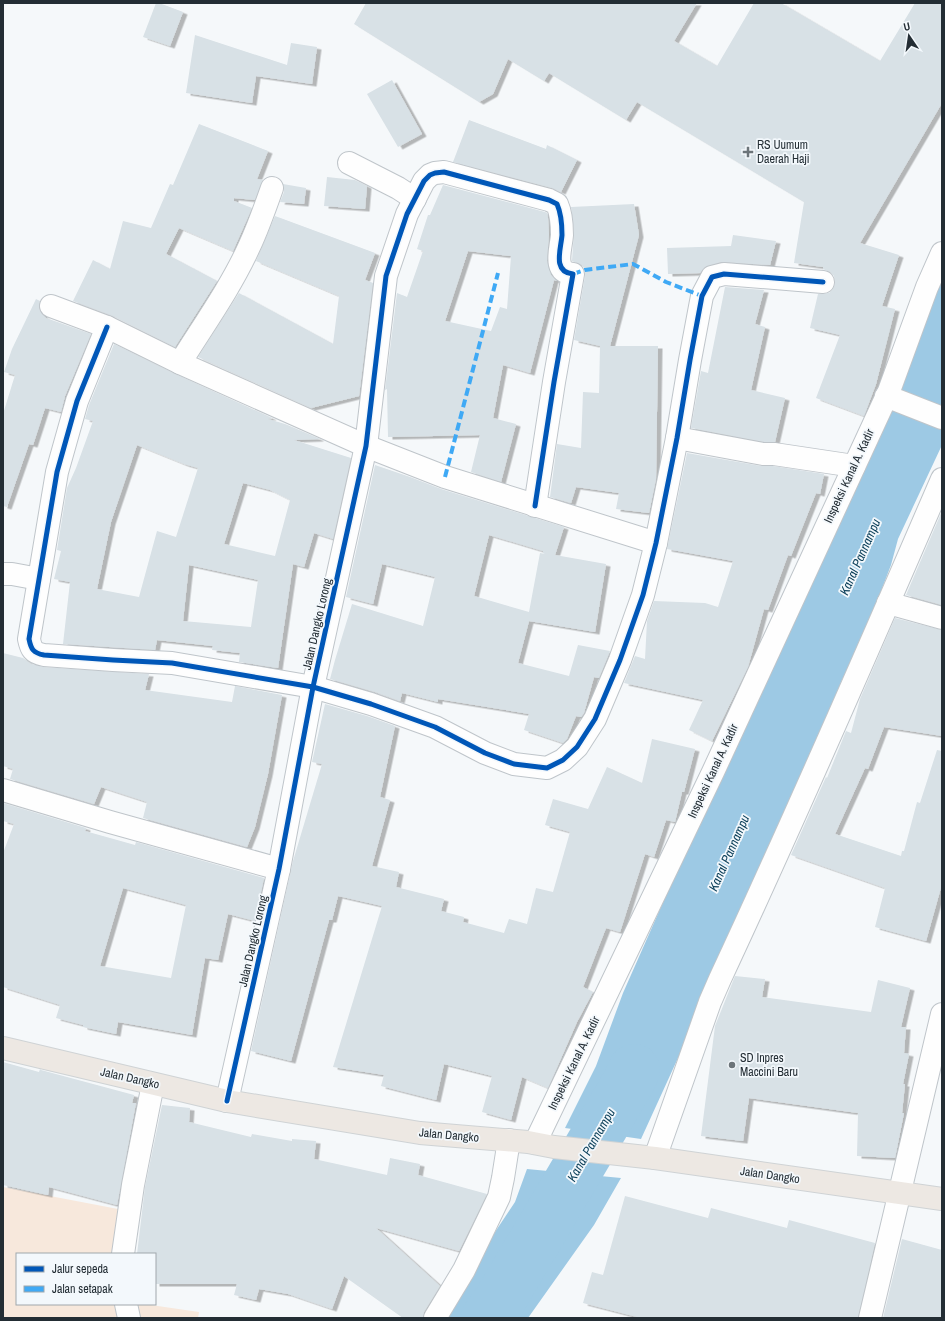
<svg xmlns="http://www.w3.org/2000/svg" width="945" height="1321" font-family="'Archivo Narrow',sans-serif">
	<defs>
		<filter id="shadow"><feDropShadow dx="4.5" dy="2.5" stdDeviation="0" flood-color="#0004"/></filter>
	</defs>
	<rect width="100%" height="100%" fill="#f5f8fa"/>
	<!-- green -->
	<path fill="#f7e8dc" d="M3 1187 118 1209 114 1254H17V1304H144L199 1312 198 1318H3Z"/>
	<!-- water -->
	<g fill="#9dc9e4">
		<path d="M942 269V414L890 392Z"/>
		<path d="M886 403 942 427V445L898 539 891 565 870 620 842 680 798 785 678 1058 641 1139 565 1128 596 1066 623 993 684 855Z"/>
		<path d="M527 1169 621 1178 594 1225 528 1318H444L491 1238 515 1202Z"/>
	</g>
	<g fill="none" stroke-linecap="round" stroke-linejoin="round">
		<!-- river -->
		<path stroke="#9dc9e4" stroke-width="52" d="M487 1318 500 1300 629 1081 634 1070"/>
	</g>
	<!-- building -->
	<g fill="#d8e1e6" fill-rule="evenodd" filter="url(#shadow)">
		<path d="M156 3H159L183 12 170 46 143 37Z"/>
		<path d="M366 3H697L674 41 717 66 754 3H781L880 61 915 3H942V103L860 243 899 255 882 306 895 309 876 384 864 416 816 398 840 335 810 328 818 294 829 293 833 289 835 283 834 276 830 272 823 269V267L794 263 804 202 637 102 626 120 549 73 544 81 508 59 493 94 479 102 354 24Z"/>
		<path d="M195 35 287 65 291 43 317 47 312 84 256 76 252 103 186 93Z"/>
		<path d="M392 80 422 134 398 147 367 94Z"/>
		<path d="M469 120 546 149 547 145 577 160 561 192 552 188 453 162Z"/>
		<path d="M199 124 268 151 257 179 263 180 255 200 234 198V201L252 208 233 251 179 228 166 254 217 281 175 347 113 316 73 301 93 260 110 269 123 221 151 228 170 184 173 185Z"/>
		<path d="M327 177 355 180 367 186 365 209 324 206Z"/>
		<path d="M283 184 306 188 304 204 280 202 284 192Z"/>
		<path d="M443 185 545 212 547 213 548 218 549 234 547 261 551 275 557 281 554 280 530 373 503 365 493 418 516 424 501 482 471 472 480 435 388 437 387 389 385 390 397 293 407 297 423 251 417 249 428 215H430ZM468 251 511 256 507 309 500 307 491 331 445 321Z"/>
		<path d="M634 204 639 235 610 346H658L656 479 649 513 616 509 619 493 576 487 571 503 550 497 557 444 581 448 583 392 599 393 600 346 574 340 585 276V270L582 265 572 261 574 231 571 207Z"/>
		<path d="M275 216 375 253 365 280 373 283 359 396 311 408 198 357 239 293 333 344 339 296 256 261Z"/>
		<path d="M733 235 776 241 770 265 721 262 705 267 700 273 668 274 667 248 731 246Z"/>
		<path d="M725 287 764 290 755 324 765 327 751 390 785 398 775 442H764L691 428 701 371 708 373Z"/>
		<path d="M36 299 40 301 39 308 42 314 46 318 91 334 65 396 61 412 45 408 33 445 29 444 7 507 3 506V414L15 375 4 372 12 349Z"/>
		<path d="M114 344 175 374 272 418 268 419 285 424 320 439 294 440 351 458 333 539 314 533 304 567 293 564 278 668 239 662 240 653 212 650 213 646 157 640 155 650 63 644 70 582 54 579 61 551 57 550 67 488 76 468 93 421 85 419 89 405ZM137 445 184 464 198 468 176 537 157 531 139 597 97 589 111 522ZM243 483 270 490 290 500 275 556 224 544ZM189 565 258 580 251 627 183 621Z"/>
		<path d="M687 453 761 466H773L824 474 820 494 816 493 791 556 788 555 768 610 764 609 748 667 712 741 689 730 703 700 624 683 635 656 645 659 647 621 654 601 705 603 718 607 733 561 667 549Z"/>
		<path d="M375 465 410 477 441 489 564 527 555 555 606 564 595 632 529 621 518 663 569 676 578 645 610 651 599 678 594 677 584 713 581 717 576 716 567 739 563 743 524 730 529 714 438 699V702L402 693 400 701 375 692 330 679 335 660 352 604 423 626 435 577 382 564 373 604 346 597ZM489 535 543 551V553L545 554 540 553 529 612 474 596Z"/>
		<path d="M942 511V605L906 595Z"/>
		<path d="M895 618 942 630V736L884 727 868 769 865 768 835 834 901 856 902 851H904L917 802 920 803 937 750 942 751V884L926 941 875 927 885 888 791 855 826 777 827 778 846 731 851 733 860 699Z"/>
		<path d="M3 653 23 658 31 664 43 667 149 674 145 690 232 702 235 686 282 695 268 774 255 827 247 847 143 818 147 802 101 787 94 804 10 779 13 769 3 766Z"/>
		<path d="M325 704 367 716 395 726 380 797 390 800 372 866 399 872 396 887 444 899 441 911 464 917 463 922 504 933 509 919 527 924 536 888 553 892 570 832 545 825 553 799 588 809 607 767 642 783 652 739 695 749 684 792H682L675 822 666 820 654 857 645 854 620 932 606 928 583 987 593 992 577 1022 548 1088 522 1077 511 1120 482 1112 492 1076 444 1064 436 1100 381 1086 384 1075 333 1067 382 906 338 896 332 920H329L291 1061 251 1051 293 861 322 764 312 762Z"/>
		<path d="M3 803 86 828 85 831 135 845 136 842 264 878 255 921 228 914 218 960 205 958 192 1035 118 1022 116 1034 83 1027V1025L56 1018 60 1005 3 987V853L14 824 3 821ZM123 888 186 905 171 978 100 966Z"/>
		<path d="M735 976 765 979 762 997 871 1012 878 980 910 988 901 1027H906L904 1053 909 1054 903 1084H905L902 1113H904L895 1158 857 1156 858 1113 749 1098 743 1141 701 1136 715 1026Z"/>
		<path d="M3 1062 39 1072 40 1069 41 1070 134 1095 132 1103H136L117 1205 49 1187 48 1195 3 1185Z"/>
		<path d="M162 1105 190 1108 189 1122 251 1137 252 1134 292 1141V1139L316 1141 314 1159 387 1175 390 1158 420 1164 418 1175 487 1194 459 1251 376 1228 440 1286 424 1312 423 1318H403L344 1276 332 1309 288 1294 259 1289 256 1300 234 1295 237 1284H155V1254H137L145 1187Z"/>
		<path d="M625 1196 708 1218 711 1208 787 1228 789 1220 875 1243 858 1318H641L583 1303 592 1272 603 1275Z"/>
		<path d="M902 1239 942 1250V1318H883Z"/>
	</g>
	<g fill="none" stroke-linecap="round" stroke-linejoin="round">
		<!-- minor casing -->
		<g stroke="#bfc5ca" stroke-width="24">
			<g id="minor">
				<path d="M349 163 398 188 415 199"/>
				<path d="M51 306 107 327 180 363 366 446 445 477 656 543"/>
				<path d="M107 327 77 401 57 472 29 639C31 649 33 653 44 655L113 660 172 663 313 687 371 704 435 727 485 753 514 764 547 768 563 760 577 747 595 719 620 660 643 595 656 543 677 438 690 360 702 296 712 277 724 274 823 282"/>
				<path d="M180 363C203 326 231 287 249 247 258 228 265 208 272 188"/>
				<path d="M886 396 942 418"/>
				<path d="M677 438 763 454H774L854 466"/>
				<path d="M3 574H12L39 579"/>
				<path d="M888 603 942 618"/>
				<path d="M3 790 110 822 279 869"/>
				<path d="M227 1101 279 869 313 687 366 446 386 276 407 214 424 181 430 175 435 173 444 172 549 200 557 204C561 213 562 225 562 235 561 249 552 272 573 274L554 382 535 506"/>
				<path d="M535 1143 713 772 889 391 927 287 942 253"/>
				<path d="M655 1158 710 1002 720 979C797 814 870 646 942 479"/>
				<path d="M123 1254 133 1185 153 1084"/>
				<path d="M126 1304 129 1318"/>
				<path d="M435 1318 464 1270 499 1197 503 1178 509 1140"/>
				<path d="M870 1318 942 1014"/>
			</g>
		</g>
		<!-- major casing -->
		<g stroke="#cfd3d5" stroke-width="24">
			<path id="major" d="M3 1048 227 1101 420 1133 528 1142 554 1147 655 1158 942 1199"/>
		</g>
		<!-- minor -->
		<use href="#minor" stroke="#fefefe" stroke-width="22"/>
		<!-- major -->
		<use href="#major" stroke="#ede8e3" stroke-width="22"/>
		<!-- quiet -->
		<g stroke="#3fa9f5" stroke-width="4" stroke-dasharray="8 4" stroke-linecap="butt">
			<path d="M573 274 585 270 633 264 666 282 702 296"/>
			<path d="M445 477 498 273"/>
		</g>
		<!-- cycleway casing -->
		<g stroke="#f3f8fc" stroke-width="8">
			<g id="cycleway">
				<path d="M107 327 77 401 57 472 29 639C31 649 33 653 44 655L113 660 172 663 313 687 371 704 435 727 485 753 514 764 547 768 563 760 577 747 595 719 620 660 643 595 656 543 677 438 690 360 702 296 712 277 724 274 823 282"/>
				<path d="M227 1101 279 869 313 687 366 446 386 276 407 214 424 181 430 175 435 173 444 172 549 200 557 204C561 213 562 225 562 235 561 249 552 272 573 274L554 382 535 506"/>
			</g>
		</g>
		<!-- cycleway -->
		<use href="#cycleway" stroke="#0057b8" stroke-width="5"/>
	</g>
	<!-- markers -->
	<g fill="#6c7479" stroke="#f3f8fc" stroke-width="1.5">
		<path d="M746 146h4v4h4v4h-4v4h-4v-4h-4v-4h4z"/>
		<circle cx="732" cy="1065" r="4"/>
	</g>
	<g text-anchor="middle" dominant-baseline="central" stroke-width="3.5" stroke-linejoin="round" paint-order="stroke">
		<!-- poi labels -->
		<g font-size="12" fill="#232d34" stroke="#f3f8fc" text-anchor="start">
			<text x="757" y="145">RS Uumum<tspan x="757" dy="14">Daerah Haji</tspan></text>
			<text x="740" y="1058">SD Inpres<tspan x="740" dy="14">Maccini Baru</tspan></text>
		</g>
		<!-- street labels -->
		<g font-size="12" fill="#232d34" stroke="#f3f8fc">
			<text transform="translate(849 476) rotate(-65)">Inspeksi Kanal A. Kadir</text>
			<text transform="translate(317 624) rotate(-77)">Jalan Dangko Lorong</text>
			<text transform="translate(713 771) rotate(-65)">Inspeksi Kanal A. Kadir</text>
			<text transform="translate(253 941) rotate(-77)">Jalan Dangko Lorong</text>
			<text transform="translate(574 1063) rotate(-64)">Inspeksi Kanal A. Kadir</text>
			<text transform="translate(130 1078) rotate(13)">Jalan Dangko</text>
			<text transform="translate(449 1135) rotate(5)">Jalan Dangko</text>
			<text transform="translate(770 1175) rotate(8)">Jalan Dangko</text>
		</g>
		<!-- water labels -->
		<g font-size="13" font-style="italic" fill="#0b3f59" stroke="#f3f8fc">
			<text transform="translate(860 557) rotate(-66)">Kanal Pannampu</text>
			<text transform="translate(729 853) rotate(-66)">Kanal Pannampu</text>
			<text transform="translate(591 1145) rotate(-60)">Kanal Pannampu</text>
		</g>
	</g>
	<!-- border -->
	<rect width="945" height="1321" fill="none" stroke="#232d34" stroke-width="8"/>
	<!-- legend -->
	<rect x="16" y="1253" width="140" height="52" fill="#f3f8fc" stroke="#a0a7ac"/>
	<rect x="24" y="1266" width="20" height="6" fill="#0057b8" stroke="#a0a7ac"/>
	<text x="52" y="1273" font-size="12" fill="#232d34">Jalur sepeda</text>
	<rect x="24" y="1286" width="20" height="6" fill="#3fa9f5" stroke="#a0a7ac"/>
	<text x="52" y="1293" font-size="12" fill="#232d34">Jalan setapak</text>
	<!-- north arrow -->
	<g transform="translate(909 36) rotate(347)" stroke="#f3f8fc" stroke-width="3" paint-order="stroke">
	<path d="M0-3L7 15L0 10L-7 15Z" fill="#232d34"/>
	<text y="-6" font-size="11" font-weight="bold" text-anchor="middle" fill="#232d34">U</text>
	</g>
</svg>
